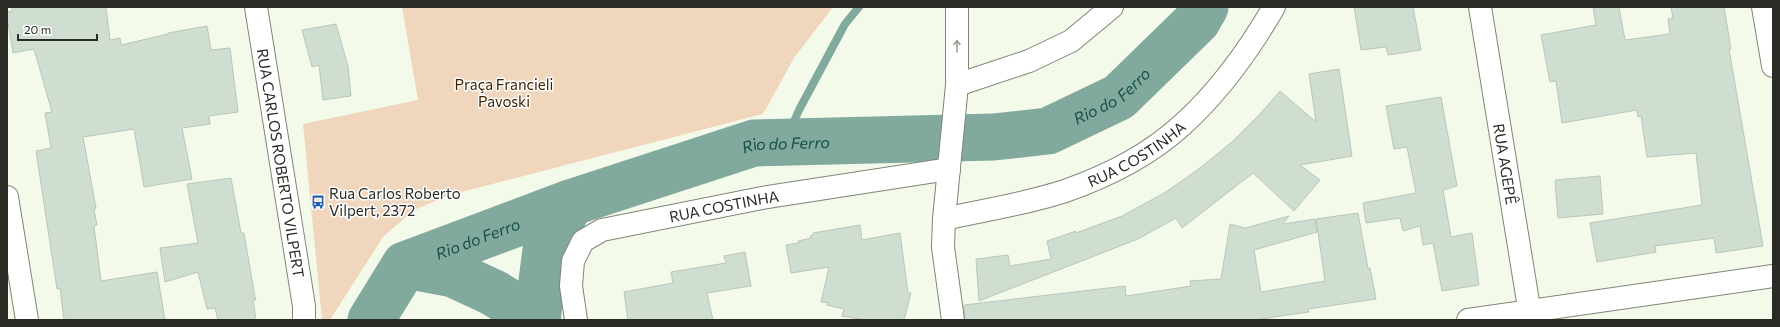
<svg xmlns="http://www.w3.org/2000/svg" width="1780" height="327" font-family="Commissioner,sans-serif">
	<rect width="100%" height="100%" fill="#f4fae9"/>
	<!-- green -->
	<path fill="#efd6bd" d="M402 7H833L794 58 763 114 450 195 414 210 383 237 330 320H322L303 124 418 100Z"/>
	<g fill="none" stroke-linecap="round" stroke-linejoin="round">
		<!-- stream -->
		<path stroke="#81a99e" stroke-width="8" d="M785 142 799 110 845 24 859 7"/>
		<!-- river -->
		<g stroke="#81a99e" stroke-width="47">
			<path d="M405 265 453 274 494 293 537 320"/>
			<path id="s1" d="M371 320 405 265 570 203 754 143 994 137 1048 131 1119 97 1197 21 1205 7"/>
			<path d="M537 320 546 250 570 203"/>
		</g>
	</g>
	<!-- building -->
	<g fill="#cfded1" stroke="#b8c7ba">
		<path d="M12 7H106L110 40 120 38 121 45 168 34V33L207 26 211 50 230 48 238 112 209 116 210 124 182 128 192 179 144 187 134 129 83 137 96 208 94 209 97 225 94 226 101 281 157 272 165 320H64L60 288 57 289 36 151 51 148 45 113 52 112 34 49 13 53 7 17V12L12 11Z"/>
		<path d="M1354 7H1413L1421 50 1388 55 1386 47 1361 50Z"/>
		<path d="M1593 7H1619L1625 40 1670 34 1668 19 1673 18 1671 7H1724L1731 49H1729L1763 246 1716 253 1714 238 1655 246 1656 252 1597 262 1590 223 1702 205 1696 153 1647 157 1641 116 1638 117 1637 110 1562 123 1556 81 1550 82 1541 35 1596 25Z"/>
		<path d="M336 24 348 66 351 96 323 100 319 65 312 67 302 30Z"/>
		<path d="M1339 69 1352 156 1300 165 1320 180 1294 211 1253 173 1182 228 1176 218 1138 239 979 301 976 259 1008 255 1010 266 1051 259 1047 241 1076 231V233L1122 216 1166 192 1200 168 1233 141 1260 114 1280 91 1316 122 1309 74Z"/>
		<path d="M1441 97 1457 186 1443 190 1451 237 1472 233 1479 285 1442 291 1433 243 1423 245 1420 226 1403 231 1400 218 1366 223 1363 203 1416 193 1407 147 1394 149 1386 106Z"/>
		<path d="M1600 176 1603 214 1558 218 1555 180Z"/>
		<path d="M231 178 241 233H244L255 297 256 300H253L256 320H218L215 308 207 309 198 272 165 282 160 248 198 243 187 184Z"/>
		<path d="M1358 213 1368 268H1370L1376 299 1308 309 1309 312 1254 320H965L964 305 1125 286 1126 296 1191 286 1190 281 1221 279 1230 224 1245 228 1289 216 1283 224 1315 219 1317 232 1254 250 1261 292 1325 281 1316 219Z"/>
		<path d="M860 225 862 240 900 233 908 293H911L904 320H866L842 316 844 309 827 305 828 303 821 302 829 267 791 273 786 245 799 243 798 241 811 238 810 236 813 235V233Z"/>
		<path d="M745 252 751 286 707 293 713 320H628L624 292 673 283 671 272 726 263 724 256Z"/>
	</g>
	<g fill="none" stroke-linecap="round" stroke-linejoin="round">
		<!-- minor casing -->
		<g stroke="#808575" stroke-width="24">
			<g id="minor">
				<path id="s2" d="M256 7 304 306V320"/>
				<path id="s3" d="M1480 7 1531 320"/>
				<path d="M1763 7 1773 66"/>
				<path d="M957 85 1029 61 1071 41 1112 7"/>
				<path d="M7 197 27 320"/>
				<path id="s4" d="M944 219C984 210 1026 204 1065 191 1105 177 1149 155 1181 126 1218 93 1249 50 1274 7"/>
				<path id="s5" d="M576 320 571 286 573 261 583 241 602 230 762 198 949 169"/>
				<path d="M953 320 943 247 944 219 957 85V7"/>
				<path d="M1468 320 1773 276"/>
			</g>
		</g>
		<!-- minor -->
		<use href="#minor" stroke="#fff" stroke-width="22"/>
	</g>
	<!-- one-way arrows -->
	<defs><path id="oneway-shaft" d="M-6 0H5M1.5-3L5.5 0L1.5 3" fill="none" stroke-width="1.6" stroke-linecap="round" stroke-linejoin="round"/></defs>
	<use stroke="#9fa09c" href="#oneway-shaft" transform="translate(957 46) rotate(-90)"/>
	<!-- icons -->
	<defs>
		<g id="bus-bare" transform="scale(1.08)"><path d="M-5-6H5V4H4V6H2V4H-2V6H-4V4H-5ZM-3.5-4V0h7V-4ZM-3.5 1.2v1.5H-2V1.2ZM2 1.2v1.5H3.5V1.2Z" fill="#205cad" stroke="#fff" stroke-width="2.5" paint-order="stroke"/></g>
	</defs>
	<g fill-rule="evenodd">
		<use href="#bus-bare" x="318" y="202"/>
	</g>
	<g text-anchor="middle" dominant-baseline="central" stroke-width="3" stroke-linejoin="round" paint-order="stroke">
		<!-- park labels -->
		<g font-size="15" fill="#3f2402" stroke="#fff">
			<text x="504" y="84">Praça Francieli<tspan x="504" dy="17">Pavoski</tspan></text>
		</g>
		<!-- street labels -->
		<g font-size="15" fill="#292b24" stroke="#fff">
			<text stroke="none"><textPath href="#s4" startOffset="205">RUA COSTINHA</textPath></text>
			<text stroke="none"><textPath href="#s2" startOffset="158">RUA CARLOS ROBERTO VILPERT</textPath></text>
			<text stroke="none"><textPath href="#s3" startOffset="159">RUA AGEPÊ</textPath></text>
			<text stroke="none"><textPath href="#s5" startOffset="228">RUA COSTINHA</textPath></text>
		</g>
		<!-- poi labels -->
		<g font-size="15" fill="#292b24" stroke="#fff" text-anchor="start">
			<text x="329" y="193">Rua Carlos Roberto<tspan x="329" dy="17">Vilpert, 2372</tspan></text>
		</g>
		<!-- water labels -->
		<g font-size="16" font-style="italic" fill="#185044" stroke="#fff">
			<text stroke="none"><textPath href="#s1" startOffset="802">Rio do Ferro</textPath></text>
			<text stroke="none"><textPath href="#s1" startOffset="466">Rio do Ferro</textPath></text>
			<text stroke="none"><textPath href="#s1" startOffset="142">Rio do Ferro</textPath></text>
		</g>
	</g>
	<!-- border -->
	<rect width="1780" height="327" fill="none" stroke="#292b24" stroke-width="16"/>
	<!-- scale -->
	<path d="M18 34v6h79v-6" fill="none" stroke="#292b24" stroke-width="2"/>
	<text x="24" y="34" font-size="12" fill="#292b24" stroke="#ffffff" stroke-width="3" paint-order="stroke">20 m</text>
</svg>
